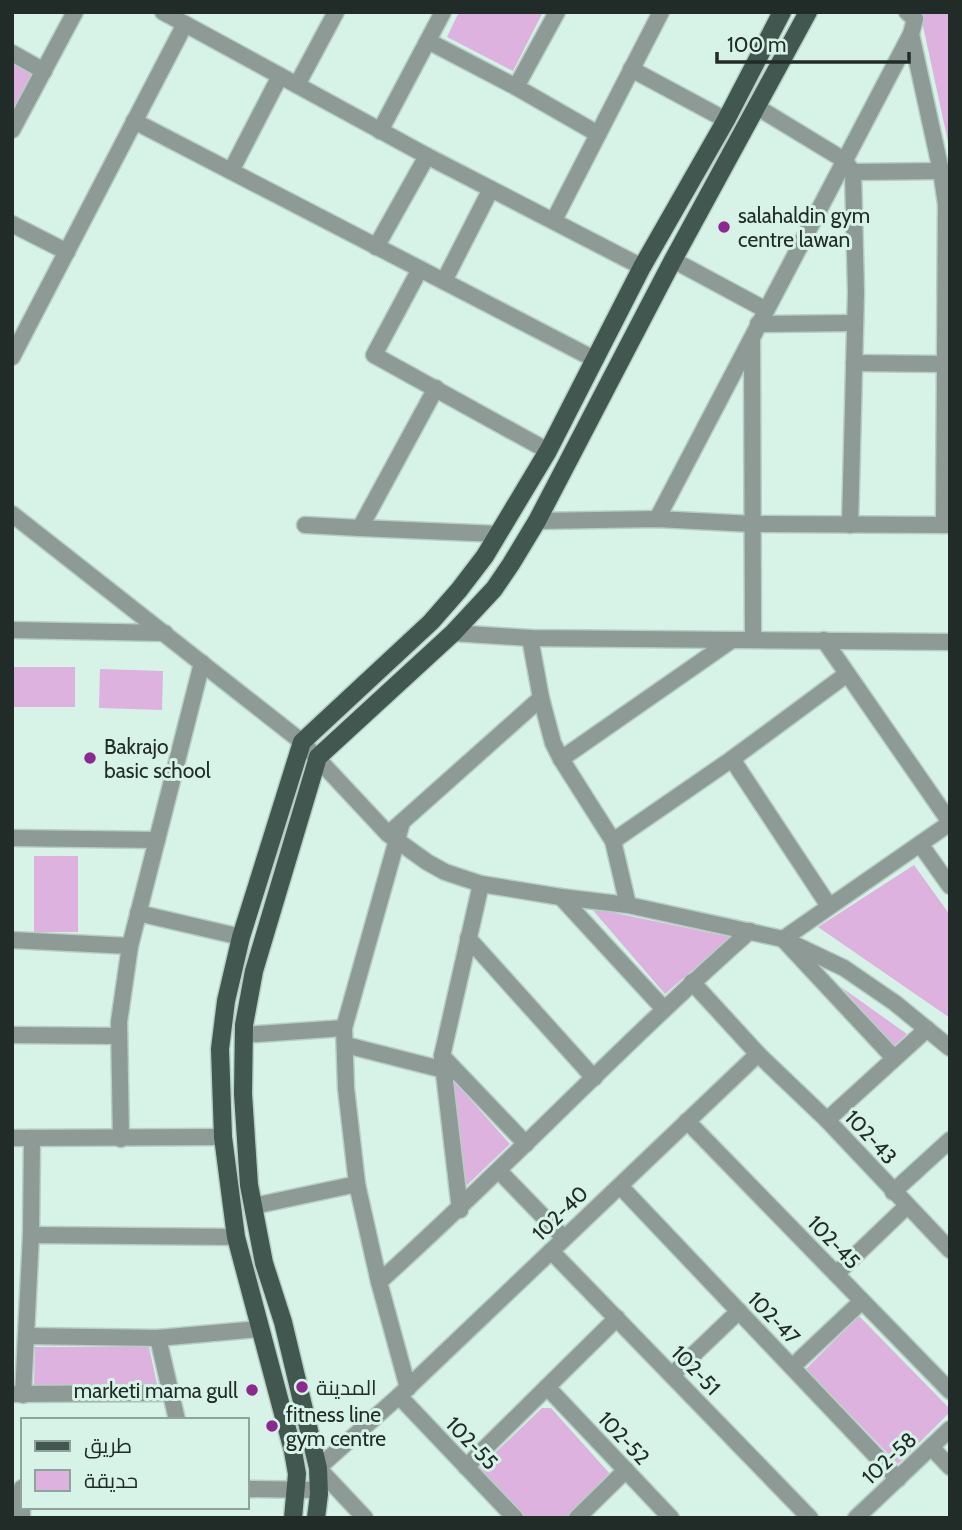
<svg xmlns="http://www.w3.org/2000/svg" width="962" height="1530" font-family="Cabin,Cairo,sans-serif">
	<rect width="100%" height="100%" fill="#d7f3e8"/>
	<!-- green -->
	<g fill="#ddb2de">
		<path d="M459 12H543L513 71 447 37Z"/>
		<path d="M920 12H950V151Z"/>
		<path d="M12 62 34 74 12 115Z"/>
		<rect x="12" y="667" width="63" height="40"/>
		<path d="M100 669 163 671 162 710 99 708Z"/>
		<rect x="34" y="856" width="44" height="76"/>
		<path d="M914 865 950 915V1018L818 927Z"/>
		<path d="M591 908 731 937 665 994Z"/>
		<path d="M841 987 907 1034 894 1046Z"/>
		<path d="M454 1081 510 1144 464 1188Z"/>
		<path d="M859 1316 950 1409V1412L898 1464 806 1369Z"/>
		<path d="M35 1347H149L157 1384 34 1387Z"/>
		<path d="M542 1408H551L610 1474 566 1518H525L478 1469Z"/>
	</g>
	<g fill="none" stroke-linecap="round" stroke-linejoin="round">
		<!-- minor casing -->
		<g stroke="#b6cfc5" stroke-width="19">
			<g id="minor">
				<path d="M163 12 427 156 642 267"/>
				<path d="M557 12 516 87 598 134"/>
				<path d="M911 34 941 171 946 204 944 525"/>
				<path d="M428 41 516 87"/>
				<path d="M12 53 44 71"/>
				<path d="M631 69 726 120"/>
				<path d="M297 85 336 12"/>
				<path d="M757 107 844 160 853 172 856 292 850 525"/>
				<path d="M134 121 594 359"/>
				<path d="M12 130 75 12"/>
				<path d="M380 131 443 12"/>
				<path d="M231 171 280 76"/>
				<path d="M853 172 941 171"/>
				<path d="M554 220 661 12"/>
				<path d="M12 224 67 252"/>
				<path d="M376 247 427 156"/>
				<path d="M673 260 766 310"/>
				<path d="M420 269 374 355 548 451"/>
				<path d="M444 281 491 189"/>
				<path d="M758 324 855 323"/>
				<path d="M752 340 753 639"/>
				<path d="M12 357 185 24"/>
				<path d="M854 363 945 364"/>
				<path d="M436 388 360 528 498 534"/>
				<path d="M12 514 302 742 388 834 427 862 445 872 481 884 561 897 628 905 783 939 844 968 895 1003 950 1048"/>
				<path d="M657 519 911 34 915 19 907 12"/>
				<path d="M537 521 657 519 753 524 950 525"/>
				<path d="M305 525 360 528"/>
				<path d="M12 630 165 633"/>
				<path d="M453 633 530 638 950 642"/>
				<path d="M530 638 541 698 553 743 561 759 613 841 628 905"/>
				<path d="M824 640 950 822"/>
				<path d="M561 759 732 640"/>
				<path d="M732 759 829 906"/>
				<path d="M402 822 344 1028 346 1088 357 1184 379 1282 408 1388"/>
				<path d="M394 829 541 698"/>
				<path d="M12 838 157 840"/>
				<path d="M613 841 732 759 847 674"/>
				<path d="M920 844 950 886"/>
				<path d="M561 897 664 1009"/>
				<path d="M138 913 241 937"/>
				<path d="M468 938 594 1078"/>
				<path d="M12 940 130 946"/>
				<path d="M12 1035 119 1036"/>
				<path d="M243 1035 344 1028"/>
				<path d="M346 1045 452 1072"/>
				<path d="M758 1054 827 1120 950 1250"/>
				<path d="M442 1056 526 1144"/>
				<path d="M894 1058 783 939 950 823"/>
				<path d="M827 1120 927 1029"/>
				<path d="M687 1121 950 1391"/>
				<path d="M12 1138 223 1137"/>
				<path d="M121 1139 119 1022 130 946 202 663"/>
				<path d="M499 1171 564 1238"/>
				<path d="M620 1186 898 1479"/>
				<path d="M893 1192 950 1140"/>
				<path d="M254 1206 357 1184"/>
				<path d="M460 1210 442 1056 481 884"/>
				<path d="M31 1235 236 1237"/>
				<path d="M551 1251 810 1518"/>
				<path d="M836 1274 907 1206"/>
				<path d="M379 1282C506 1168 622 1044 750 931"/>
				<path d="M27 1336 158 1338"/>
				<path d="M792 1367 862 1301"/>
				<path d="M672 1375 739 1311"/>
				<path d="M547 1387 671 1518"/>
				<path d="M13 1394 171 1393"/>
				<path d="M23 1395 31 1235 32 1138"/>
				<path d="M399 1396 515 1518"/>
				<path d="M177 1420 158 1338 259 1329"/>
				<path d="M931 1447 950 1467"/>
				<path d="M466 1467 617 1318"/>
				<path d="M247 1489 319 1490"/>
				<path d="M22 1518V1488"/>
				<path d="M365 1518 318 1468 399 1396 758 1054 692 982"/>
				<path d="M577 1518 626 1470"/>
				<path d="M856 1518 950 1429"/>
			</g>
		</g>
		<!-- major casing -->
		<g stroke="#b6cfc5" stroke-width="21">
			<g id="major">
				<path d="M293 1518 297 1474 293 1451 236 1237 223 1137 220 1049 226 1001 241 937 302 742 431 622 459 590 485 556 548 451 642 267 726 120 782 12"/>
				<path d="M316 1518 319 1494 318 1468 283 1322 264 1263 249 1185 243 1094 244 1025 254 971 318 757 453 633 494 589 511 564 537 521 673 260 808 12"/>
			</g>
		</g>
		<!-- minor -->
		<use href="#minor" stroke="#8e9a95" stroke-width="16"/>
		<!-- major -->
		<use href="#major" stroke="#42574f" stroke-width="18"/>
	</g>
	<!-- markers -->
	<g fill="#8c2991" stroke="#d7f3e8" stroke-width="2.5">
		<circle cx="724" cy="227" r="7"/>
		<circle cx="90" cy="758" r="7"/>
		<circle cx="302" cy="1387" r="7"/>
		<circle cx="252" cy="1390" r="7"/>
		<circle cx="272" cy="1426" r="7"/>
	</g>
	<g text-anchor="middle" dominant-baseline="central" stroke-width="6" stroke-linejoin="round" paint-order="stroke">
		<!-- poi labels -->
		<g font-size="21" fill="#212c28" stroke="#d7f3e8" text-anchor="start">
			<text x="738" y="215">salahaldin gym<tspan x="738" dy="24">centre lawan</tspan></text>
			<text x="104" y="746">Bakrajo<tspan x="104" dy="24">basic school</tspan></text>
			<text x="316" y="1387">المدينة</text>
			<text x="238" y="1390" text-anchor="end">marketi mama gull</text>
			<text x="286" y="1414">fitness line<tspan x="286" dy="24">gym centre</tspan></text>
		</g>
		<!-- street labels -->
		<g font-size="21" fill="#212c28" stroke="#d7f3e8">
			<text transform="translate(871 1137) rotate(47)">102-43</text>
			<text transform="translate(560 1213) rotate(-44)">102-40</text>
			<text transform="translate(834 1242) rotate(46)">102-45</text>
			<text transform="translate(774 1318) rotate(46)">102-47</text>
			<text transform="translate(696 1370) rotate(46)">102-51</text>
			<text transform="translate(624 1438) rotate(47)">102-52</text>
			<text transform="translate(472 1443) rotate(46)">102-55</text>
			<text transform="translate(889 1458) rotate(-43)">102-58</text>
		</g>
	</g>
	<!-- border -->
	<rect width="962" height="1530" fill="none" stroke="#212c28" stroke-width="28"/>
	<!-- legend -->
	<rect x="21" y="1418" width="228" height="91" fill="#d7f3e8" stroke="#8ea39b" stroke-width="2"/>
	<rect x="35" y="1441" width="35" height="10" fill="#42574f" stroke="#8ea39b" stroke-width="2"/>
	<text x="84" y="1453" font-size="21" fill="#212c28">طريق</text>
	<rect x="35" y="1470" width="35" height="21" fill="#ddb2de" stroke="#8ea39b" stroke-width="2"/>
	<text x="84" y="1488" font-size="21" fill="#212c28">حديقة</text>
	<!-- scale -->
	<path d="M717 52v10h192v-10" fill="none" stroke="#212c28" stroke-width="3.5"/>
	<text x="727" y="52" font-size="21" fill="#212c28" stroke="#d7f3e8" stroke-width="5" paint-order="stroke">100 m</text>
</svg>
